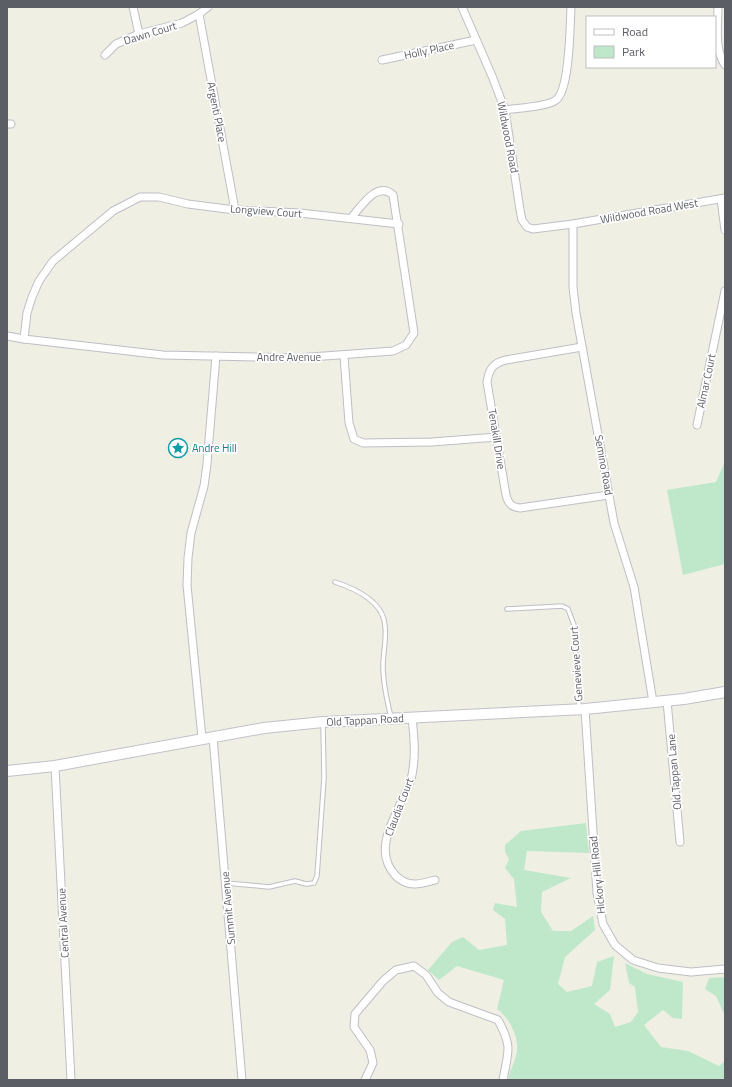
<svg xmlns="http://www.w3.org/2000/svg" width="732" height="1087" font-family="'Titillium Web',sans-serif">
	<rect width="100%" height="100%" fill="#efefe4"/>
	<!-- green -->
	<g fill="#bfe8ca">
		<path d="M725 461V564L683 575 667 490 716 482Z"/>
		<path d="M586 823 589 853 527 851 524 870 571 878 542 892 541 912 553 931H571L593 916 595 930 565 957 558 984 567 992 592 986 597 962 614 956 610 990 594 1004 610 1014 615 1027 631 1022 638 1012 635 987 629 983 625 963 647 974 683 982 682 1019 673 1018 663 1010 644 1025 661 1047 688 1051 719 1066 725 1061V1080H508C509 1072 514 1064 516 1056 521 1040 510 1018 497 1009L504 980 457 966 439 980 428 970 452 942 463 937 479 950 507 945 505 919 493 910 495 903 517 907 514 879 505 868 509 859 505 852V845L521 831Z"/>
		<path d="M725 977V1016L716 996 705 989 709 978Z"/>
	</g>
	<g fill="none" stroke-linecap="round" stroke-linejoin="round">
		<!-- lane casing -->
		<g stroke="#bebfc6" stroke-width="5.5">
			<g id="lane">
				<path d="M335 582C353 588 379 599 384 620 388 634 383 651 383 666 383 682 387 701 391 717"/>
				<path d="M507 609 562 606 568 609 574 625 579 708"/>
				<path d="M226 883 269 887 295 881 306 884 314 883 317 876 324 778 323 723"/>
			</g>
		</g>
		<!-- street casing -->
		<g stroke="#bebfc6" stroke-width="9">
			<g id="street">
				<path d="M133 7 139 34"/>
				<path d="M462 7 492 76 505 110 520 210 522 220 527 227 533 229 573 224 725 198"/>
				<path d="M718 7C718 25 714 49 725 65"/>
				<path d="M199 14 235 210"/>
				<path d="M105 55 116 44 139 34 182 23 199 14 208 7"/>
				<path d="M382 60 476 40"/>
				<path d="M505 110C517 108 547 107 556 100 570 90 570 25 571 7"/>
				<path d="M7 124H11"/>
				<path d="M721 199 725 230"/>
				<path d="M573 224V287L576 313 614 523 634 587 653 702"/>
				<path d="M7 336 24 339 163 355 297 358 393 351 406 345 414 333 393 195C377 180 361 207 351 218"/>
				<path d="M24 339 27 313 32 297 39 281 53 261 113 211 140 197H159L188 204 235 210 300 213 399 224"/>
				<path d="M582 347 506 360C493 363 489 369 487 382L506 495C508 503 511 507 520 508L609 495"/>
				<path d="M344 356 349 423 354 439 363 443 432 442 497 437"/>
				<path d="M697 425 725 291"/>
				<path d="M667 701 680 842"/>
				<path d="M585 709 597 893 603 924 615 945 633 960 658 968 691 972 725 969"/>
				<path d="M412 717C414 737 416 755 412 775 405 806 367 846 396 876 408 888 421 884 435 880"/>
				<path d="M213 737 242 1080"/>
				<path d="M202 738 187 585 188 558 191 533 204 486 207 464 216 356"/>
				<path d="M55 766 71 1080"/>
				<path d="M365 1080 373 1063 370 1050 354 1027 355 1014 383 981 396 970 414 966 426 975 438 993 449 1002 498 1020C513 1047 508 1052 503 1080"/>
			</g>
		</g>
		<!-- secondary casing -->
		<g stroke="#c0c1ca" stroke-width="12">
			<path id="secondary" d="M7 771 55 766 264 728 323 722 585 709 684 699 725 692"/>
		</g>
		<!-- lane -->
		<use href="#lane" stroke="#fff" stroke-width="3.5"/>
		<!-- street -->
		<use href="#street" stroke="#fff" stroke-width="7"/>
		<!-- secondary -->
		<use href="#secondary" stroke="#fff" stroke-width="10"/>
	</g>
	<!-- icons -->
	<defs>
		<g id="sight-ring" transform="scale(1)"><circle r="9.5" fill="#fff" stroke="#0f9aa8" stroke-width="1.5"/><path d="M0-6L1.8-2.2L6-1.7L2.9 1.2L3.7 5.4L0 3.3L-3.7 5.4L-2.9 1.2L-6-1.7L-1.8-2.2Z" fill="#0f9aa8"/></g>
	</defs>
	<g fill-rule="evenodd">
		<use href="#sight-ring" x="178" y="448"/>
	</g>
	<g text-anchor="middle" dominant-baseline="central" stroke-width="3.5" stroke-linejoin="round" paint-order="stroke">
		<!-- street labels -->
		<g font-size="11" fill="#5c5e65" stroke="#fff">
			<text transform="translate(150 33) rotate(-17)">Dawn Court</text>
			<text transform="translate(429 50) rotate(-12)">Holly Place</text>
			<text transform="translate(217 112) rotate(79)">Argenti Place</text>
			<text transform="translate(508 137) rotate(79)">Wildwood Road</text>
			<text transform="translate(266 211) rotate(4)">Longview Court</text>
			<text transform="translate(649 211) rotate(-10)">Wildwood Road West</text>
			<text x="289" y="357">Andre Avenue</text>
			<text transform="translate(706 381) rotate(-78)">Almar Court</text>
			<text transform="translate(497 439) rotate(81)">Tenakill Drive</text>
			<text transform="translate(604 465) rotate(80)">Semino Road</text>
			<text transform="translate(576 664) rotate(-94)">Genevieve Court</text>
			<text transform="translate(365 720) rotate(-3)">Old Tappan Road</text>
			<text transform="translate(674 772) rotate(-95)">Old Tappan Lane</text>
			<text transform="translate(399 807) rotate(-69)">Claudia Court</text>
			<text transform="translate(597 875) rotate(-96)">Hickory Hill Road</text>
			<text transform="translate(228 908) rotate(-95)">Summit Avenue</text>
			<text transform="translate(63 923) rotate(-93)">Central Avenue</text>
		</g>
		<!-- culture labels -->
		<g font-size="11" fill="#0d838f" stroke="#fff" text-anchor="start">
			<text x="192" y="448">Andre Hill</text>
		</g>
	</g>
	<!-- border -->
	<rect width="732" height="1087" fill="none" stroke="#5c5e65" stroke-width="16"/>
	<!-- legend -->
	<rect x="586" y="16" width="130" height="52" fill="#ffffff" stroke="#bebfc1"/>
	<rect x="594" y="29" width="20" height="6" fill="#ffffff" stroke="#bebfc1"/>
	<text x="622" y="36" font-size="12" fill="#5c5e65">Road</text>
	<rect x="594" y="46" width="20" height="12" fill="#bfe8ca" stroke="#bebfc1"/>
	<text x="622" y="56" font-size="12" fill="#5c5e65">Park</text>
</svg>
